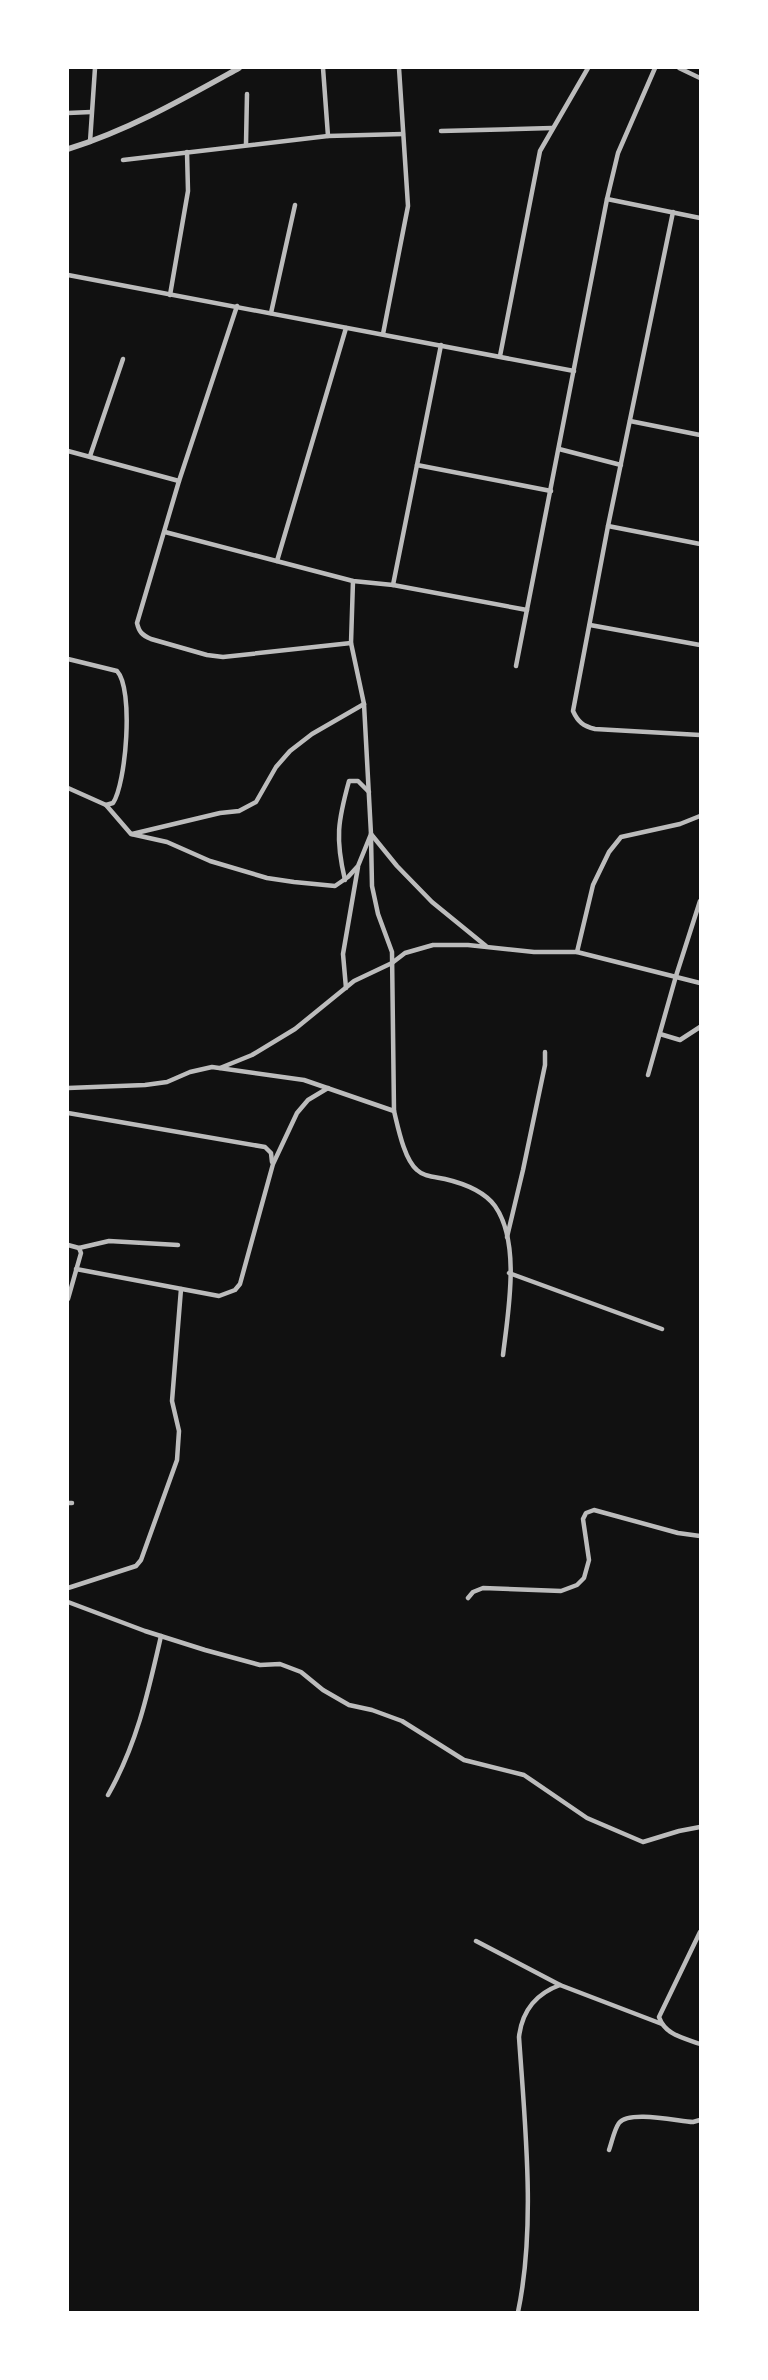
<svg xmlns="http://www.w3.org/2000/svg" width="768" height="2380" font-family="'Alegreya Sans',sans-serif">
	<rect width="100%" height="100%" fill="#111"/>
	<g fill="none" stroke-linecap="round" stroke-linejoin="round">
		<!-- minor -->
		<g stroke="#bcbcbc" stroke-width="4.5">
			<path d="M323 68 328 136"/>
			<path d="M679 68 700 78"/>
			<path d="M68 113 91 112"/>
			<path d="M441 131 552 128"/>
			<path d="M90 142 95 68"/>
			<path d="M246 144 247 94"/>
			<path d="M123 160 328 136 403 134"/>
			<path d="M607 199 700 218"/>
			<path d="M673 212 608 526 573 711C578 722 583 726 595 729L700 735"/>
			<path d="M68 275 574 371"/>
			<path d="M170 295 188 191 187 152"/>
			<path d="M237 306 179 481 137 623C139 632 142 635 151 639L207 655 223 657 351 643"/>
			<path d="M271 313 295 205"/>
			<path d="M383 334 408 206 399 68"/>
			<path d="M500 356 540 151 588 68"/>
			<path d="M630 421 700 435"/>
			<path d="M559 449 621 465"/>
			<path d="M68 451 179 481"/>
			<path d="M90 456 123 359"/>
			<path d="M417 465 551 491"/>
			<path d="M608 526 700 544"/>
			<path d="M165 532 353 581 393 585 527 610"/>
			<path d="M277 561 346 328"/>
			<path d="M393 585 441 345"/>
			<path d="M590 625 700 645"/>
			<path d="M68 659 117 671C134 689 126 784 113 803L106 805"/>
			<path d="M516 666 607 199 618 153 655 68"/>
			<path d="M68 788 106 805 131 834 167 842 210 861 267 878 294 882 335 886 348 877 358 866 371 834 364 704 351 643 353 581"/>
			<path d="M132 834 220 813 239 811 256 802 276 767 290 751 312 734 364 704"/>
			<path d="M371 834 397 866 432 902 486 946"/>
			<path d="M371 837 372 886 378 914 392 952 394 1111C398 1127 404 1159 417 1170 424 1177 436 1177 445 1179 462 1183 484 1191 495 1206 521 1243 508 1312 503 1355"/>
			<path d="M345 880C335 838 338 821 349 781H358L369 792"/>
			<path d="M577 952 593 885 609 852 621 837 680 824 700 816"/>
			<path d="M346 988 343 954 358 867"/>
			<path d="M660 1034 680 1040 700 1027"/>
			<path d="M220 1068 252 1055 295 1029 354 981 392 963 405 953 433 945H468L534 952H577L700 983"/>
			<path d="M648 1075 676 976 700 901"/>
			<path d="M68 1088 145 1085 167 1082 190 1072 212 1067 304 1080 394 1111"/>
			<path d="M68 1113 265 1147 271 1153 272 1162"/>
			<path d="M507 1237 523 1170 545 1065V1052"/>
			<path d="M68 1245 79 1248 109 1241 178 1245"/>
			<path d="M76 1269 219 1296 235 1290 240 1284 273 1164 297 1113 308 1100 328 1088"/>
			<path d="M509 1273 662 1329"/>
			<path d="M68 1299 81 1253 79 1248"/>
			<path d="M68 1503H72"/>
			<path d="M68 1588 136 1566 141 1560 177 1460 179 1431 172 1401 181 1289"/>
			<path d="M468 1598 473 1592 483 1588 561 1591 577 1585 584 1578 589 1560 583 1519 586 1513 594 1510 678 1533 700 1536"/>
			<path d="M68 1602 145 1631 205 1650 260 1665 280 1664 301 1672 323 1690 349 1705 372 1710 402 1721 464 1760 524 1775 587 1818 643 1842 679 1831 700 1827"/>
			<path d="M108 1795C137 1744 148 1693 161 1636"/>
			<path d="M700 1932 659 2017C665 2035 684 2038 700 2044"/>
			<path d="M476 1941 560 1985 662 2024"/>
			<path d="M609 2150C612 2142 614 2130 619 2123 629 2110 677 2121 693 2122L700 2120"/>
			<path d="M518 2312C536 2227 525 2125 519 2037 522 2011 535 1994 560 1985"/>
		</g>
		<!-- tertiary -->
		<path stroke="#bcbcbc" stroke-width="5.5" d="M68 149C129 130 183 99 239 68"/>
	</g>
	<!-- border -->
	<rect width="768" height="2380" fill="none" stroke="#ffffff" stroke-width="138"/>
</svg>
